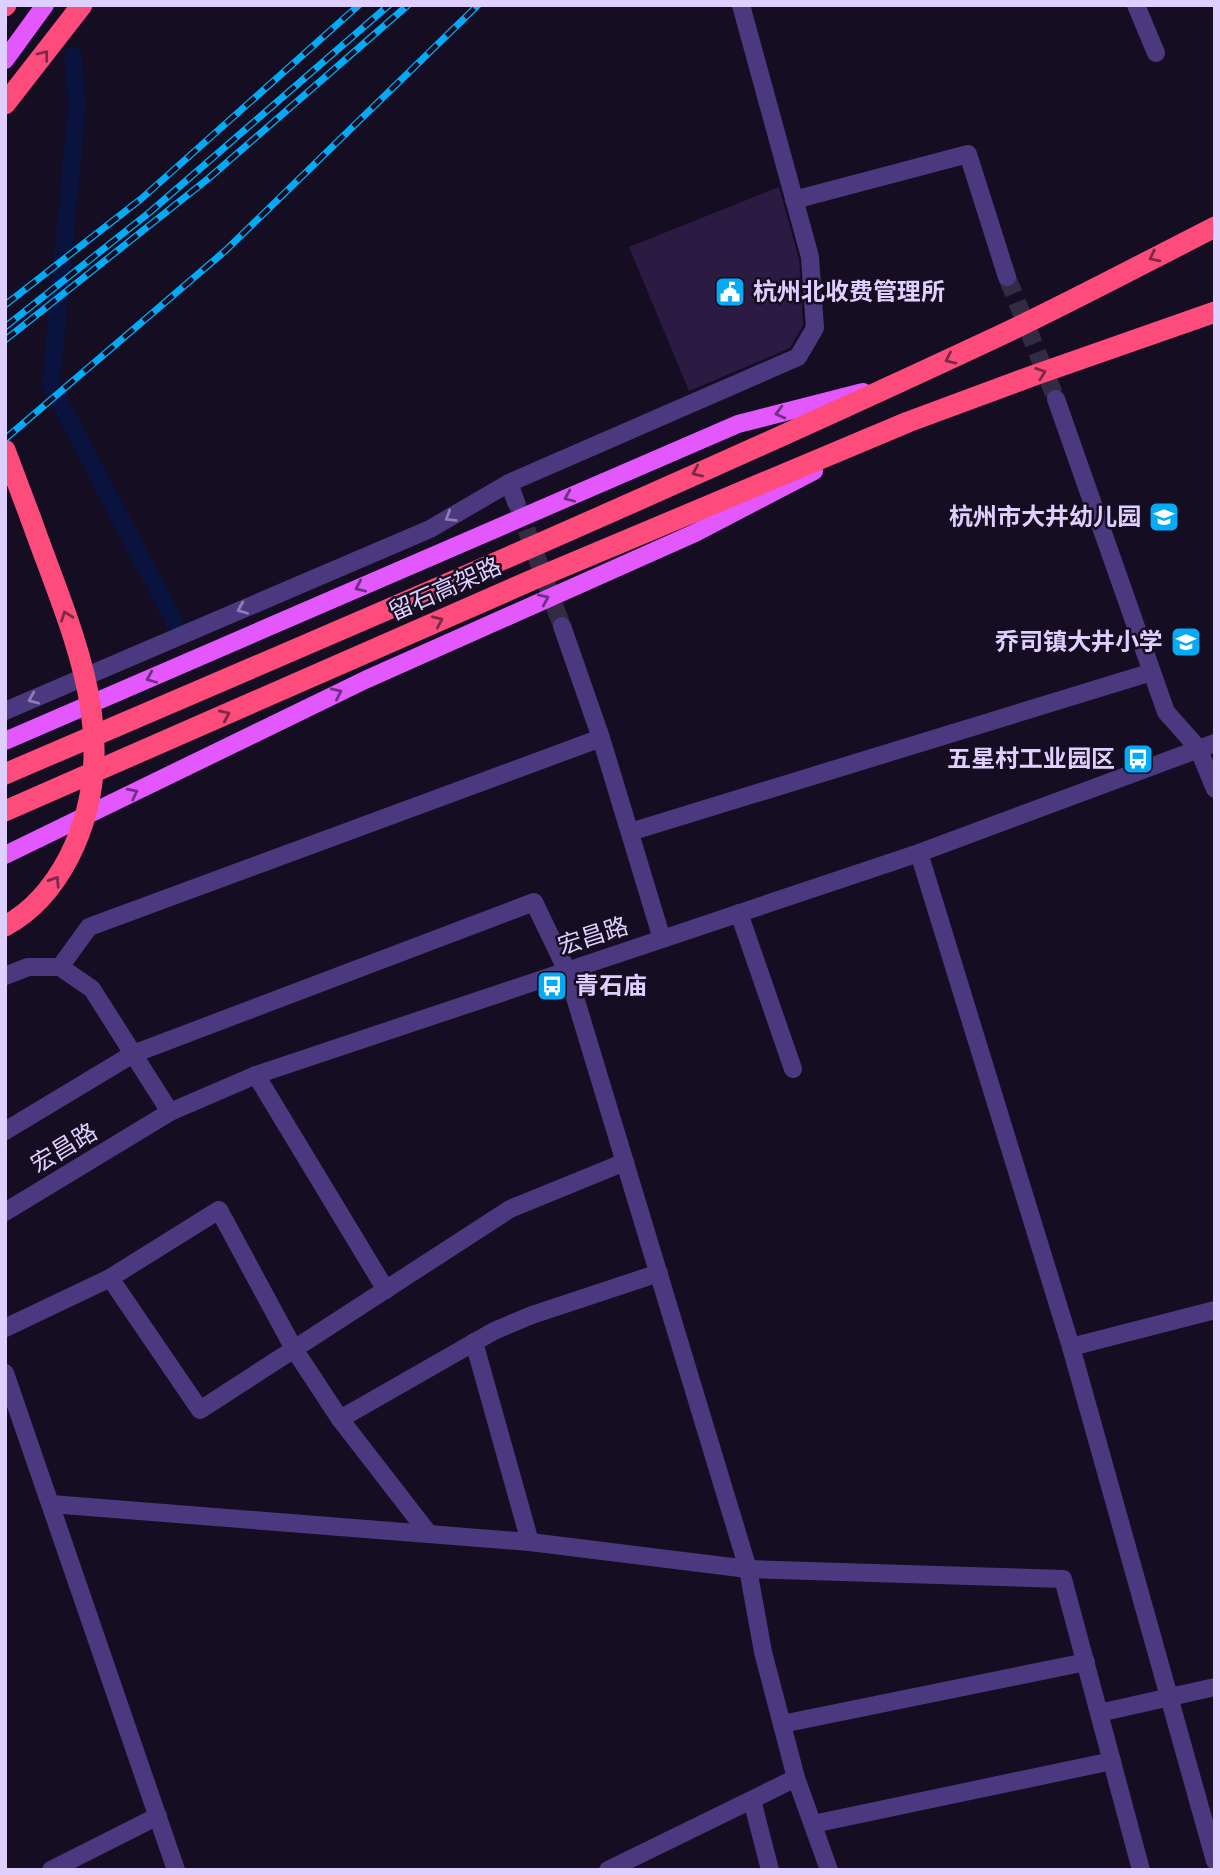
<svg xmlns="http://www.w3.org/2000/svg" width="1220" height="1875" font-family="'Work Sans','Noto Sans SC',sans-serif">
	<rect width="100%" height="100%" fill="#150e22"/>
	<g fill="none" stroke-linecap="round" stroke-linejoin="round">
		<!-- canal -->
		<path stroke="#0a123e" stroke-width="18" d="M73 56 77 106 51 385 174 621"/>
	</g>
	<!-- building -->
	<path fill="#2b1a42" d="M779 187 799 259 803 325 790 348 689 391 629 247Z"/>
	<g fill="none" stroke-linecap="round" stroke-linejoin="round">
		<!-- minor-tunnel -->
		<g stroke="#332b43" stroke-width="18" stroke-dasharray="18 9" stroke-linecap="butt">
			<path d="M1007 277 1056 399"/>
			<path d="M517 504 562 626"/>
		</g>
		<!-- minor -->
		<g stroke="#4b3980" stroke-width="18">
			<path d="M1136 5 1156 53"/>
			<path d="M794 200 968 154 1007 277"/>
			<path d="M1056 399 1166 712 1198 748 1215 789"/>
			<path d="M509 483 516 502"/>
			<path d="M562 626 601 738 662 939"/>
			<path d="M5 711 430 529 509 483 798 357 815 328 810 257 741 5"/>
			<path d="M630 832 1152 672"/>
			<path d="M919 853 1071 1347"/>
			<path d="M739 913 793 1069"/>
			<path d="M60 967 89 927 601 738"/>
			<path d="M5 976 28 967H60L92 989 170 1112"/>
			<path d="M256 1075 386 1290"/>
			<path d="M5 1131 133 1054 534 902 567 971 748 1569 1063 1579 1141 1870"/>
			<path d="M5 1212 170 1112 256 1075 919 853 1215 743"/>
			<path d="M110 1278 219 1210 294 1349 340 1419 429 1534"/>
			<path d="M1215 1310 1071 1347 1215 1861"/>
			<path d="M5 1328 110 1278 200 1410 510 1209 625 1162"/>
			<path d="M474 1342 530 1542 748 1569 763 1652 796 1778 829 1870"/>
			<path d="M5 1373 176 1870"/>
			<path d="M340 1419 494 1331 532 1315 659 1273"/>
			<path d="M51 1504 530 1542"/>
			<path d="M1099 1713 1215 1687"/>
			<path d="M782 1724 1086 1662"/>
			<path d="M752 1800 770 1870"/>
			<path d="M813 1824 1112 1761"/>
			<path d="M51 1870 158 1816"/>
			<path d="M608 1870 796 1778"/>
		</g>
		<!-- major -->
		<g stroke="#e258fd" stroke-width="18">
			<path d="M5 60 45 5"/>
			<path d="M5 741 738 424 863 392"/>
			<path d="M5 855 365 680 695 533 814 471"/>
		</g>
		<!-- highway -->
		<g stroke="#fd4c7b" stroke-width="21">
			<path d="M5 6 6 5"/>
			<path d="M5 104 82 5"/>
			<path d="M5 450 31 519"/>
			<path d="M5 774C338 631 673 489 1001 335 1073 301 1144 263 1215 227"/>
			<path d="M5 811 539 577 908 422 1035 375 1215 312"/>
		</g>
		<!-- rail casing -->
		<g stroke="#03aaf6" stroke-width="7">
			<g id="rail">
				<path d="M5 305 141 199 359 5"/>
				<path d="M5 327 150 212 389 5"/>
				<path d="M5 340 209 178 408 5"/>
				<path d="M5 439 225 251 478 5"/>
			</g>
		</g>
		<!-- rail -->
		<use href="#rail" stroke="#150e22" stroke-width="4.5" stroke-dasharray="13" stroke-linecap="butt"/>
		<!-- highway-bridge -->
		<path stroke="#fd4c7b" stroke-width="21" d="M5 926C35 910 54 886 69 857 128 741 70 630 31 519"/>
	</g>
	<!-- one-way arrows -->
	<defs><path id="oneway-chevron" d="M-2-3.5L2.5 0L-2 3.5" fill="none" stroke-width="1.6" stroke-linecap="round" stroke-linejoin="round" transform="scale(1.75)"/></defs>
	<g stroke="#7d2a4a">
		<use href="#oneway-chevron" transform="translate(44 55) rotate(-52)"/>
		<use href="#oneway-chevron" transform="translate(1154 257) rotate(153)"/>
		<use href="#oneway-chevron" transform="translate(950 359) rotate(155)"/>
		<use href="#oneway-chevron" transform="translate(1041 373) rotate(-20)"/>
		<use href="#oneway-chevron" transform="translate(697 472) rotate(156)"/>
		<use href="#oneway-chevron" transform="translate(66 616) rotate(-110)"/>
		<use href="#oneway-chevron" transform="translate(438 621) rotate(-24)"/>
		<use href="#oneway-chevron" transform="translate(225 715) rotate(-24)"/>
		<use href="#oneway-chevron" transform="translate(55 881) rotate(-57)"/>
	</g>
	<g stroke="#712f85">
		<use href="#oneway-chevron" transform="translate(780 413) rotate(166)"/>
		<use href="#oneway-chevron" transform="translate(569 497) rotate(157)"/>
		<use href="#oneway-chevron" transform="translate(360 587) rotate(156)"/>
		<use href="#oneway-chevron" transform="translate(544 599) rotate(-24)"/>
		<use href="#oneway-chevron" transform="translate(151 678) rotate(157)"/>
		<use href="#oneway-chevron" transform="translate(337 693) rotate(-25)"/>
		<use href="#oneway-chevron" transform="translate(133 793) rotate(-27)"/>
	</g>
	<g stroke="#8e7cb9">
		<use href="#oneway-chevron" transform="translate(450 517) rotate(148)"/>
		<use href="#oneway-chevron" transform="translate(242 609) rotate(157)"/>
		<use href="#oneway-chevron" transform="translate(33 699) rotate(157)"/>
	</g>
	<!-- icons -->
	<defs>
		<g id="civic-square" transform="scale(1.575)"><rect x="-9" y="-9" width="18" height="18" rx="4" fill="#03aaf6" stroke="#150e22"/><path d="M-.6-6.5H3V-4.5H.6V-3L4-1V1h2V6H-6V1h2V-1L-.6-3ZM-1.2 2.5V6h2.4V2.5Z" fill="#fff"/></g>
		<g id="school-square" transform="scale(1.575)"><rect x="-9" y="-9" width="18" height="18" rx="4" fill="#03aaf6" stroke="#150e22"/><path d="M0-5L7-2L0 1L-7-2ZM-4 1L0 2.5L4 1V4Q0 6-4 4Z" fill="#fff"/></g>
		<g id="bus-square" transform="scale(1.575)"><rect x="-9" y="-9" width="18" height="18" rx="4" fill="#03aaf6" stroke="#150e22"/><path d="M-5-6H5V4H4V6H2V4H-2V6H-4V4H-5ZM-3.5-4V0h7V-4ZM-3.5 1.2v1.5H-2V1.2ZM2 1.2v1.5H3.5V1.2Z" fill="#fff"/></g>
	</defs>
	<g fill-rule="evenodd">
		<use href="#civic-square" x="730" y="292"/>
		<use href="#school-square" x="1164" y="517"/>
		<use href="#school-square" x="1186" y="642"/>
		<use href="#bus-square" x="1138" y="759"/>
		<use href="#bus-square" x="552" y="986"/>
	</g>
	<g text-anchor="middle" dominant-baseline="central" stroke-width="5" stroke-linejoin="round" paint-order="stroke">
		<!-- poi labels -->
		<g font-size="24" font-weight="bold" fill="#dfcffe" stroke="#150e22" text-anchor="end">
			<text x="753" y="292" text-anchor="start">杭州北收费管理所</text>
			<text x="1141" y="517">杭州市大井幼儿园</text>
			<text x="1163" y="642">乔司镇大井小学</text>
			<text x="1115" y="759">五星村工业园区</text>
			<text x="575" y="986" text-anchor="start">青石庙</text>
		</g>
		<!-- street labels -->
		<g font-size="24" fill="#dfcffe" stroke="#150e22">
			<text transform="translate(445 589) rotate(-24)">留石高架路</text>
			<text transform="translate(593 936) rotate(-18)">宏昌路</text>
			<text transform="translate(64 1148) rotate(-31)">宏昌路</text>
		</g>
	</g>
	<!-- border -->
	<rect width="1220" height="1875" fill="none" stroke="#dfcffe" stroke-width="14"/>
</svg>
